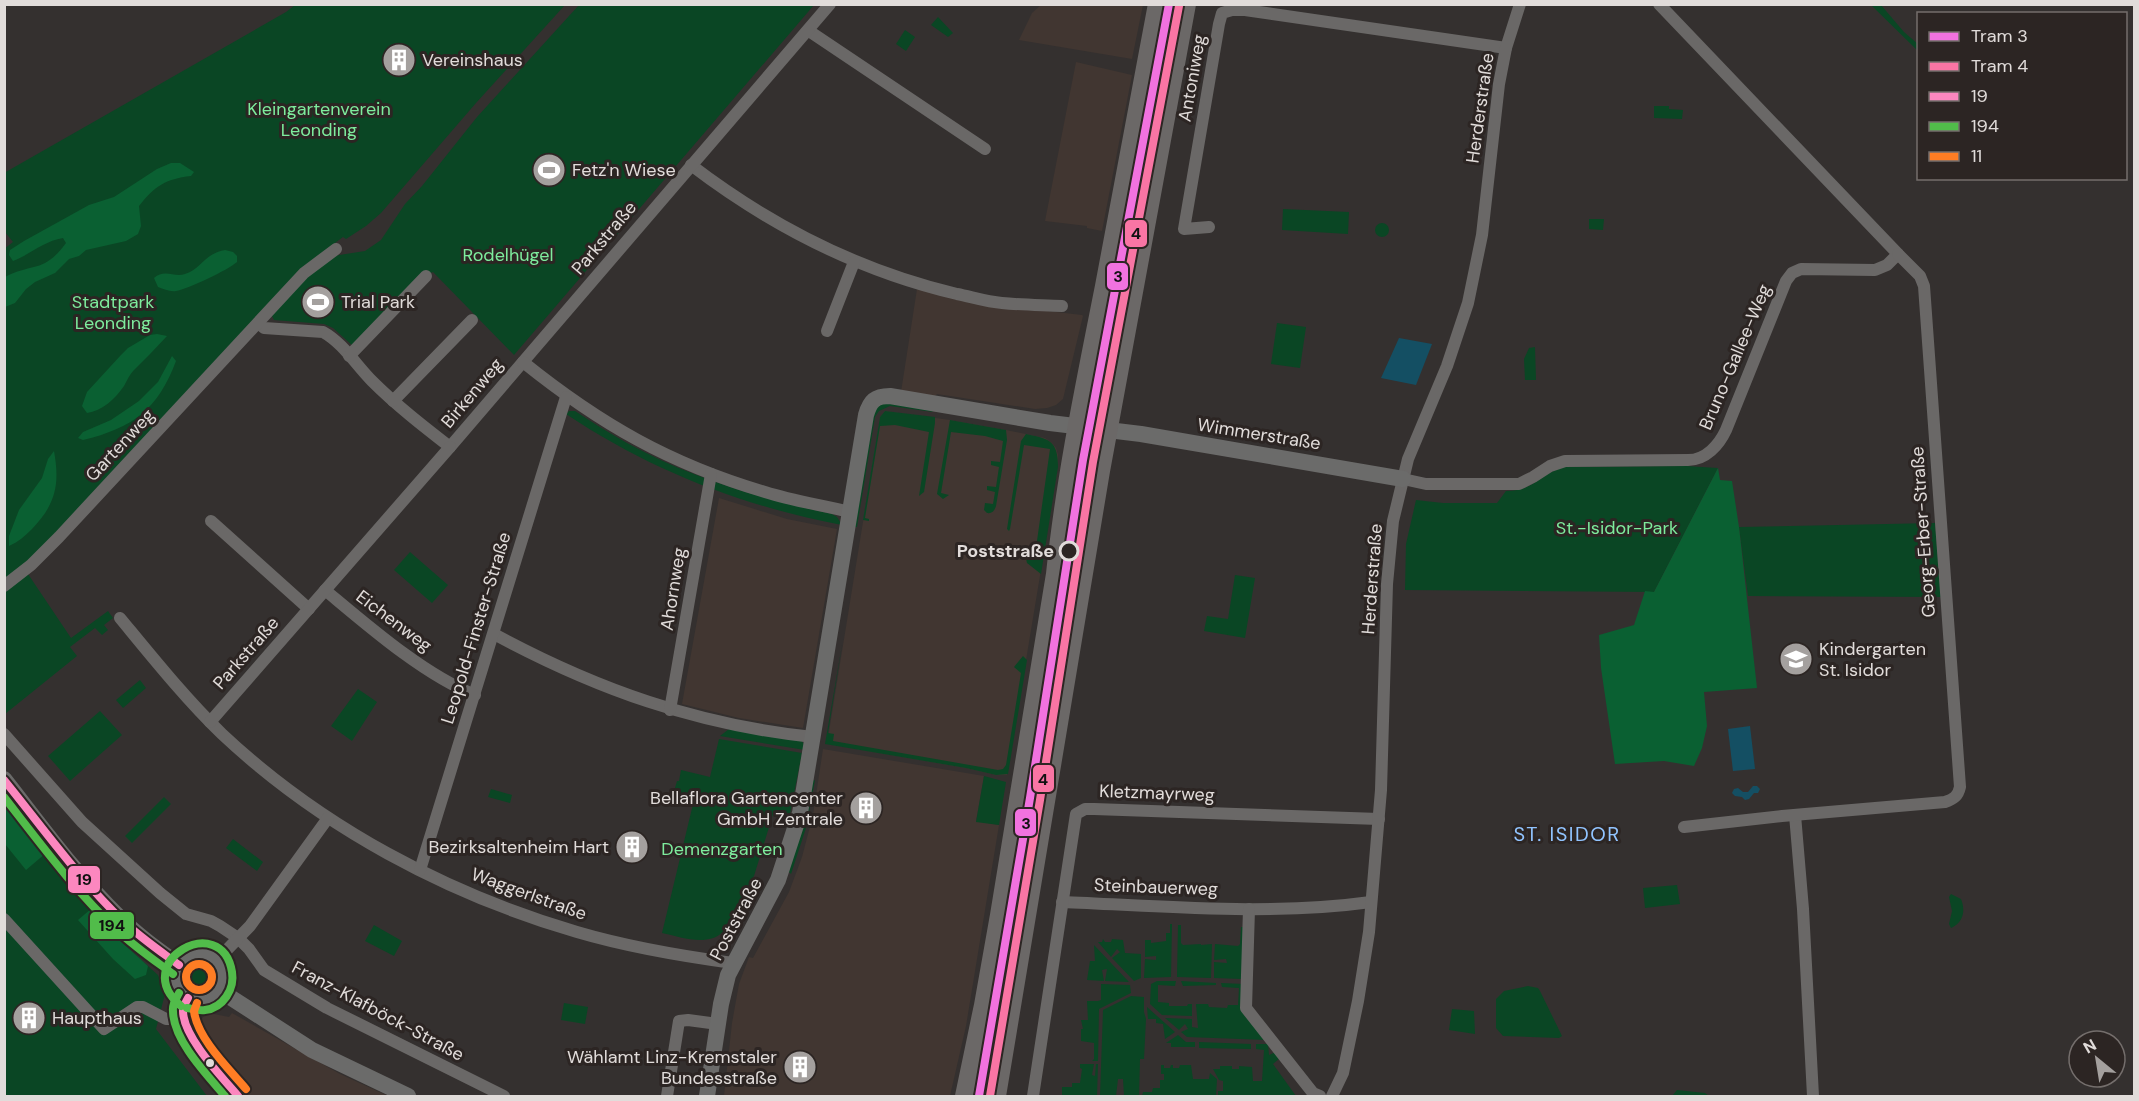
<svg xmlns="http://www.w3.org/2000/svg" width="2139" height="1101" font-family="'DM Sans',sans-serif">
	<rect width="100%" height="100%" fill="#34302f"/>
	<!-- built -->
	<g fill="#413631">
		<path d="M1041 5H1143L1132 59 1019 40 1032 13Z"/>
		<path d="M1163 5H1181L1110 392 1092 388Z"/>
		<path d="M1076 62 1132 75 1102 231 1087 228V226L1045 221Z"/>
		<path d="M917 289 1031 309 1082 315 1083 316 1063 399 1056 405 1047 408 1035 409 937 394 935 396 901 392Z"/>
		<path d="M885 411 950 420 1006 430 1045 438 1052 443 1056 448 1058 455 1057 473 1007 775H996L966 768 827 744 880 417Z"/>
		<path d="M1075 464 1094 467 991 1096H971Z"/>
		<path d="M719 498 787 519 837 529 803 728 739 718 682 704Z"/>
		<path d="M823 749 984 776 976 821 999 825 966 1026 950 1096H724L732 1023 739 984 749 957 753 958 789 892 802 857 813 815Z"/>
		<path d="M209 1013 229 1017 232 1013 340 1074 388 1096H249L210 1046 203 1034 200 1021 204 1016Z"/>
	</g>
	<!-- green -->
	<g fill="#0a4624">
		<path d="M295 5H565L476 103 381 213 366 226 346 239 343 237 303 267 42 548 5 582 4 249 13 242 5 232 4 173 286 12Z"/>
		<path d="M579 5H814L514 355 433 272 428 274 354 347 333 328 324 324 274 320 271 314 300 282 333 256 365 251 381 240 405 204 422 186 477 117Z"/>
		<path d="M1871 5H1881L1904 32 1918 44V51Z"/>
		<path d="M938 17 953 33 948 37 931 25Z"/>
		<path d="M905 30 915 37 906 51 896 44Z"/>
		<path d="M1654 106H1669V109L1683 110 1682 119 1654 118Z"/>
		<path d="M1283 209 1349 212 1348 234 1282 230Z"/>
		<path d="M1589 219H1604L1603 230 1589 229Z"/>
		<circle cx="1382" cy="230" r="7"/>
		<path d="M1277 323 1306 327 1300 368 1271 364Z"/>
		<path d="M1535 347 1536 380H1525L1524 359 1529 348Z"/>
		<path d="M884 401 931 410 933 412 890 406 879 411 875 417 857 527H853L872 411Z"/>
		<path d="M569 411H575C592 422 609 433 627 443 691 478 761 499 832 514L837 517 842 525C742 506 650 470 566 414Z"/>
		<path d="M885 411 935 417V423L924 492 919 496 929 432 895 425 880 426 865 518 869 519V521L863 520 880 417Z"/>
		<path d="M950 420 1006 430 1007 440 996 506C995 510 992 514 987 513L984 510 985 503 993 504 995 492 987 490V486L996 487 999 467 991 465V461L1000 462 1003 441 985 436 951 432 941 493 949 495 943 499 937 494Z"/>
		<path d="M1026 434C1049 439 1058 440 1058 467L1041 574 1027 563 1025 554 1035 555 1050 449 1024 445 1010 529 1009 531 1007 529 1021 441Z"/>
		<path d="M1686 466 1718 468 1654 592 1405 590 1406 544 1416 500 1443 503H1497L1506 491C1536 490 1539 474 1564 467Z"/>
		<path d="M1935 523 1941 597 1748 596 1739 527Z"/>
		<path d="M410 552 448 585 432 603 394 570Z"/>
		<path d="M28 574 71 638 108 611 113 618 104 625 108 630 102 635 95 628 70 647 77 656 5 714V591Z"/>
		<path d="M1235 575 1255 578 1245 638 1204 631 1207 616 1228 619Z"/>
		<path d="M842 645 828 733 834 734 833 741 998 770 1003 769 1006 765 1021 673 1014 667 1023 656 1027 660 1008 774 996 775 966 768 825 744Z"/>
		<path d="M140 680 146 688 123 708 116 700Z"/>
		<path d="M358 689 377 702 352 741 331 726Z"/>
		<path d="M100 711 122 735 70 781 48 756Z"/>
		<path d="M729 729 801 740 804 744 805 750 720 736Z"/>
		<path d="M719 739 802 753 790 814 774 811 754 876 723 932C707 947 681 937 662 933L694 800 673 795 677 781H679L681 770 710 777Z"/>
		<path d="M984 776 1006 782 999 825 976 822Z"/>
		<path d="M815 780 806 828 791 874 789 872 812 781Z"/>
		<path d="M491 789 512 795 510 803 488 797Z"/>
		<path d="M164 797 171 804 132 843 125 836Z"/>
		<path d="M5 799 97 917 117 938 158 975 165 994 156 1029 207 1096H5Z"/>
		<path d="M233 839 263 862 257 871 226 848Z"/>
		<path d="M1677 885 1680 904 1645 908 1643 888Z"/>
		<path d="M1951 894 1961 899C1966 911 1963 923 1951 928L1949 924 1952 911 1949 897Z"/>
		<path d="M1170 924H1172L1171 977 1144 978 1145 959 1156 960V956L1145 957V940H1151V943L1166 941V933H1170Z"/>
		<path d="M374 925 402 941 394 956 365 941Z"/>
		<path d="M1178 925H1181V943L1183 945 1201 944V945L1212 944 1211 978 1177 977Z"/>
		<path d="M1241 927H1245L1242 979 1214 978V962L1227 963 1226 959 1214 960 1215 944 1238 946 1240 944Z"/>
		<path d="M1103 939 1105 942H1111L1112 939 1123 940 1125 953 1141 954V978L1134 981 1112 958 1120 952 1117 949 1111 957 1098 942H1102Z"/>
		<path d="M1094 945 1129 982 1105 981 1107 969 1102 970 1104 981 1087 980 1090 961H1095Z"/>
		<circle cx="200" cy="977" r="15"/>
		<path d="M1157 981H1176L1175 986 1158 985V1002L1169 1003V1006H1187L1188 1004H1192V1016L1162 1015 1150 1004 1151 984Z"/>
		<path d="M1181 981 1216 983V985L1183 986Z"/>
		<path d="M1221 983 1244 984 1243 1012 1267 1040 1187 1037 1181 1032 1188 1029 1185 1024 1179 1030 1165 1018 1192 1019V1027L1198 1028 1196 1004H1208L1209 1007 1227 1008 1228 1005H1238L1239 988 1222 987Z"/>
		<path d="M1101 984 1130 985 1131 993 1099 1009 1098 1061H1092L1094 1059V1043L1081 1041V1029H1083L1081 1020H1088L1087 1001H1098L1101 1000Z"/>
		<path d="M1528 986 1538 988 1540 991 1562 1036 1559 1038 1503 1036 1496 1028V999L1504 991Z"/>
		<path d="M1131 996 1144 997V1012L1146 1019 1144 1059H1140L1139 1096H1124L1123 1079H1118L1116 1096H1100L1103 1010Z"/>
		<path d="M564 1003 588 1007 585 1024 561 1020Z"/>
		<path d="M1147 1007 1175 1032 1165 1039 1163 1024 1156 1023V1019H1148Z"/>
		<path d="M1452 1009 1474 1011 1475 1034 1449 1030Z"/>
		<path d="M1178 1035 1186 1042H1195V1047H1171V1043H1166Z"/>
		<path d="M1199 1042 1251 1044V1049L1199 1048Z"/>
		<path d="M1256 1044H1268L1269 1055 1276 1052 1280 1058 1273 1064 1296 1096 1267 1095 1266 1096H1218V1091H1223V1081L1219 1080 1213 1069H1220V1066H1232V1069H1239V1066L1252 1067 1253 1081H1262L1264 1050 1256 1049Z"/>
		<path d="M1080 1064H1094L1092 1075 1095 1076 1096 1064H1098L1097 1096H1062V1087H1072V1083H1080L1082 1069 1080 1068Z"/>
		<path d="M1161 1065H1164V1068H1170L1171 1065H1173V1068H1179L1180 1065H1191L1193 1079H1209L1210 1073 1217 1079 1216 1096H1142L1143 1092H1152L1153 1088H1160V1080H1164V1074H1161Z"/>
		<path d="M1677 1090 1705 1093 1709 1096H1672Z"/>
	</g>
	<!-- forest -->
	<g fill="#0a6032">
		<path d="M171 163H180L194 172 191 176C165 179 155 186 139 206L141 226 138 234 126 241 86 250 79 256 69 259 55 273 35 282 26 289 15 303 5 307V277C34 262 43 274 66 243L63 238C44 241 31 254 13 261L9 255 10 250 24 241 89 205 114 197 157 169Z"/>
		<path d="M225 250 233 252 237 256V262C228 270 188 289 176 291 170 292 164 289 158 287L154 278C165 268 174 278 185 274 202 269 203 254 225 250Z"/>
		<path d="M157 334 167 336C156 348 145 359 134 370 129 375 127 381 124 386 115 399 102 411 87 413L82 406 87 392 121 355 128 348 150 335Z"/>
		<path d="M172 356 176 361C158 409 133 428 83 440L78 438 83 432 111 420 139 401 158 382Z"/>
		<path d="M54 451C60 484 56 504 32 529 25 536 18 542 9 546V536L19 510 42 478 48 459Z"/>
		<path d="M1718 468 1720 480 1732 481 1739 527 1757 688 1704 692 1707 726 1702 748 1694 766 1664 761 1615 764 1601 668 1599 635 1634 625 1645 591 1654 592Z"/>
		<path d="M4 799 46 853 26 870 5 844Z"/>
		<path d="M91 909 117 938 148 966 146 975 135 979 113 959 78 920Z"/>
	</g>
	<!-- water -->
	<g fill="#144f63">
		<path d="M1399 338 1432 344 1416 385 1381 378Z"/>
		<path d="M1750 726 1755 769 1733 771 1728 729Z"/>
		<path d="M1753 786H1757L1760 789 1758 793H1754L1749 799 1745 800 1742 797 1735 796 1732 793 1734 789 1738 788 1743 792H1748Z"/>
	</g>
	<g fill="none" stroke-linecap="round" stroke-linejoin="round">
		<!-- street -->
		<g stroke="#6a6867" stroke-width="12">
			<path d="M809 31 985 149"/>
			<path d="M691 165C771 226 859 271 957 294 972 297 987 302 1002 303 1022 305 1042 305 1062 306"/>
			<path d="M1209 227 1184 229 1219 24 1222 13 1232 10H1245L1506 48"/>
			<path d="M258 323 264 328 323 332C343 343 356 365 372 381 396 405 423 426 450 447L830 4"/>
			<path d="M827 331 854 262"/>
			<path d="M349 356 426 276"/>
			<path d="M523 362C600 424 670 464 765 492 793 501 822 505 850 512"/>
			<path d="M393 401 472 320"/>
			<path d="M1403 479 1426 484H1519L1533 477 1550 466 1565 461 1688 460C1706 460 1719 445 1726 430L1786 281 1792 273 1801 269 1875 270 1887 265 1898 254 1659 4"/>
			<path d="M211 521 309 609"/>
			<path d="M4 586 31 565 59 537 304 273 336 249"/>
			<path d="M325 590C367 625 424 675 475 695"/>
			<path d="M120 618C153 658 185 698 222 734 321 827 447 894 577 932 628 947 681 956 733 963"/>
			<path d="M494 634C596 689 697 725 813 737"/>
			<path d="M670 710 711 474"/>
			<path d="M210 722 450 447"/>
			<path d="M4 734 82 822 160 893 186 914 211 921 220 926 238 938 249 949 264 970 327 1008 504 1096"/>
			<path d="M1795 815 1803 909 1813 1096"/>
			<path d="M1684 827 1782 816 1945 802C1954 799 1958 796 1960 787L1924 286 1920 276 1898 254"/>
			<path d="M420 870 566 397"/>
			<path d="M1062 902C1164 906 1269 916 1371 902"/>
			<path d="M1249 909 1246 1008 1313 1093 1320 1096"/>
			<path d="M4 919 104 1029 137 1007H143L166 1019H183"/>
			<path d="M216 961 250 926 328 818"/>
			<path d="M188 998C186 1002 183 1006 183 1011 181 1031 225 1080 238 1096"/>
			<path d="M667 1096 679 1021 688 1020 718 1024"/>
			<path d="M1033 1096 1076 814 1085 809H1094L1379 819"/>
			<path d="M1332 1096 1343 1073 1358 1001 1369 932 1381 790 1387 584 1393 521 1408 459 1447 366 1468 303 1482 235 1499 84 1506 48 1520 4"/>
		</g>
		<!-- secondary -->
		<g stroke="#6b6b6a" stroke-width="16">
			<path d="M4 779C41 826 76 875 118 916 137 935 158 950 179 965"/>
			<circle cx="199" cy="977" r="23"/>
			<path d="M219 990 312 1050 408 1096"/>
			<path d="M707 1096 721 1004 728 975 778 880 800 813 866 415C870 401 875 396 890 396L1050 423 1141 434 1403 479"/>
		</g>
		<!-- primary -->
		<g stroke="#6b6867" stroke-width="18">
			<path d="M964 1096 983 1005 999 915 1055 574C1065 477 1085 382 1104 286 1122 193 1140 99 1157 4"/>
			<path d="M997 1096 1101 471 1187 4"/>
		</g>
		<!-- bus-1 casing -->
		<g stroke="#2c2523" stroke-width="12">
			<g id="bus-1">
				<path d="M4 780C43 828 79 879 124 922 141 938 160 951 179 965"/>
				<path d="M188 998C186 1002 183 1006 183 1011 183 1037 222 1077 238 1096"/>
			</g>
		</g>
		<!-- bus-2 casing -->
		<g stroke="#2c2523" stroke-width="12">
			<g id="bus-2">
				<path d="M4 797C40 843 75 891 118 931 135 947 154 960 173 974"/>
				<path d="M179 993C176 999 172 1004 173 1011 173 1040 207 1075 225 1096"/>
				<path d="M181 1006C128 962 222 910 232 972 235 989 223 1008 205 1010 199 1011 193 1009 187 1008"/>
			</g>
		</g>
		<!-- bus-3 casing -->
		<g stroke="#2c2523" stroke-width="12">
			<g id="bus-3">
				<circle cx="199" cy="977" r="13"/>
				<path d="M197 1003 194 1011C197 1038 229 1069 246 1089"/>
			</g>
		</g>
		<!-- bus-1 -->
		<use href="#bus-1" stroke="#fc87bf" stroke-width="8"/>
		<!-- bus-2 -->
		<use href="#bus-2" stroke="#51bc4a" stroke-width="8"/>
		<!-- bus-3 -->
		<use href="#bus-3" stroke="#ff7d24" stroke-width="8"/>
		<!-- tram-1 casing -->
		<g stroke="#2c2523" stroke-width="12">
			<path id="tram-1" d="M979 1096 1030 798 1083 460 1169 4"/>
		</g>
		<!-- tram-2 casing -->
		<g stroke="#2c2523" stroke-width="12">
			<path id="tram-2" d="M990 1096 1040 800 1093 462 1179 6"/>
		</g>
		<!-- tram-1 -->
		<use href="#tram-1" stroke="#f172df" stroke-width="8"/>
		<!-- tram-2 -->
		<use href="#tram-2" stroke="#f975a4" stroke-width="8"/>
	</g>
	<!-- icons -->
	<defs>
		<g id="building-disc" transform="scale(1.725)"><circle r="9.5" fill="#a4a09e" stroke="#2c2523"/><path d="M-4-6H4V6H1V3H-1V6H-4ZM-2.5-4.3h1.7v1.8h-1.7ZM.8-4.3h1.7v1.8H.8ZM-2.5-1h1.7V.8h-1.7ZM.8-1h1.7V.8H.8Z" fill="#fff"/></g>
		<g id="stadium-disc" transform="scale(1.725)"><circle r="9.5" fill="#a4a09e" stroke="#2c2523"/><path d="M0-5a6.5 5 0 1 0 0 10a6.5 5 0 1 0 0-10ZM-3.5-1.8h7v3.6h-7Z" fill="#fff"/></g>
		<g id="school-disc" transform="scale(1.725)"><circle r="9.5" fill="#a4a09e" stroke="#2c2523"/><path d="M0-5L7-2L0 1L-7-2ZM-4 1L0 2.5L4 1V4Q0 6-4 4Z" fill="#fff"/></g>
	</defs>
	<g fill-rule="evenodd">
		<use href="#building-disc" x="399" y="60"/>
		<use href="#stadium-disc" x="549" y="170"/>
		<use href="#stadium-disc" x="318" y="302"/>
		<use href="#school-disc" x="1796" y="659"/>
		<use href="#building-disc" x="866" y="808"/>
		<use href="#building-disc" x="632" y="847"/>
		<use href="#building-disc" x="29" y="1018"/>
		<use href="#building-disc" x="800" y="1067"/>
	</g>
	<!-- markers -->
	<circle fill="#2c2523" stroke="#e1dcda" stroke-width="3" cx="1069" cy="551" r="9"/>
	<circle fill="#e1dcda" stroke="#2c2523" stroke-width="2" cx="210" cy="1063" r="5"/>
	<g text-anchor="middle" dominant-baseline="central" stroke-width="6" stroke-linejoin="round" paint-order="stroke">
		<!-- poi labels -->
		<g font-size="18" fill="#e1dcda" stroke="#2c2523" text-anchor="start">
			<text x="422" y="60">Vereinshaus</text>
			<text x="572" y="170">Fetz'n Wiese</text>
			<text x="341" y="302">Trial Park</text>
			<text x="1819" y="649">Kindergarten<tspan x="1819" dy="21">St. Isidor</tspan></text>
			<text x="843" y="798" text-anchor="end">Bellaflora Gartencenter<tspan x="843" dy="21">GmbH Zentrale</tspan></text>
			<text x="609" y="847" text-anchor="end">Bezirksaltenheim Hart</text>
			<text x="52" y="1018">Haupthaus</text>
			<text x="777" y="1057" text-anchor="end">Wählamt Linz-Kremstaler<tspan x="777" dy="21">Bundesstraße</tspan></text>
		</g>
		<!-- street labels -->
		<g font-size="18" fill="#e1dcda" stroke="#2c2523">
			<text transform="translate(1192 78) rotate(-80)">Antoniweg</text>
			<text transform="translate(1480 108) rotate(-82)">Herderstraße</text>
			<text transform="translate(604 238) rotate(-50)">Parkstraße</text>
			<text transform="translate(1735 357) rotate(-67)">Bruno-Gallee-Weg</text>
			<text transform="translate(472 393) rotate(-50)">Birkenweg</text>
			<text transform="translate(1259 434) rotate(9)">Wimmerstraße</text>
			<text transform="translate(120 445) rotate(-47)">Gartenweg</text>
			<text transform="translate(1923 532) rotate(-94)">Georg-Erber-Straße</text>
			<text transform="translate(1372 579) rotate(-86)">Herderstraße</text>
			<text transform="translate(673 589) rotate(-81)">Ahornweg</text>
			<text transform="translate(394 621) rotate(37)">Eichenweg</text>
			<text transform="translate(476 628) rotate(-73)">Leopold-Finster-Straße</text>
			<text transform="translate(246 653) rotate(-49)">Parkstraße</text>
			<text transform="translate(1157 793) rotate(2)">Kletzmayrweg</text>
			<text transform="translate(1156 887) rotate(2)">Steinbauerweg</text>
			<text transform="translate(529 894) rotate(20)">Waggerlstraße</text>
			<text transform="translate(736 919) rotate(-62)">Poststraße</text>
			<text transform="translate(378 1011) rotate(28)">Franz-Klafböck-Straße</text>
		</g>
		<!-- park labels -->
		<g font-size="18" fill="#7eec9d" stroke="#2c2523">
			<text x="319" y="109">Kleingartenverein<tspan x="319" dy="21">Leonding</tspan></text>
			<text x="508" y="255">Rodelhügel</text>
			<text x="113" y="302">Stadtpark<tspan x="113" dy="21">Leonding</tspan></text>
			<text x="1617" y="528">St.-Isidor-Park</text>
			<text x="722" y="849">Demenzgarten</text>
		</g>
		<!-- stop labels -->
		<g font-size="18" font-weight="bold" fill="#e1dcda" stroke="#2c2523" text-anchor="end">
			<text x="1054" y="551">Poststraße</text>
		</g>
		<!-- neighbourhood labels -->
		<g font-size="20" letter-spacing="1.5" fill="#91c4ff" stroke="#2c2523">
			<text x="1567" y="834">ST. ISIDOR</text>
		</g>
	</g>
	<g stroke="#2c2523" stroke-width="2">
		<rect x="1124" y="219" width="24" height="29" rx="6" fill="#f975a4"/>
		<rect x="1106" y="262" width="23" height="29" rx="6" fill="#f172df"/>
		<rect x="1032" y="764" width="23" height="29" rx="6" fill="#f975a4"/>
		<rect x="1014" y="808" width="23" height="29" rx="6" fill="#f172df"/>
		<rect x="67" y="865" width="34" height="29" rx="6" fill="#fc87bf"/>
		<rect x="89" y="911" width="46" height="29" rx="6" fill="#51bc4a"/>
	</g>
	<g font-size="16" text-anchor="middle" font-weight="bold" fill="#111">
		<text x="1136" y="239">4</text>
		<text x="1118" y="282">3</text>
		<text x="1043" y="785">4</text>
		<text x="1026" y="829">3</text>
		<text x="84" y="885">19</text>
		<text x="112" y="931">194</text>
	</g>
	<!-- border -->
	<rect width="2139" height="1101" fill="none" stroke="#e1dcda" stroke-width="12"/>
	<!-- legend -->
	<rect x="1917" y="12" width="210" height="168" fill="#2c2523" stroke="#746e6c" stroke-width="1.5"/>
	<rect x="1929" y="32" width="30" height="9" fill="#f172df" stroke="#746e6c" stroke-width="1.5"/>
	<text x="1971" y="42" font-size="18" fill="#e1dcda">Tram 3</text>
	<rect x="1929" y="62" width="30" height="9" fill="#f975a4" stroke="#746e6c" stroke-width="1.5"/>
	<text x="1971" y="72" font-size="18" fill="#e1dcda">Tram 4</text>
	<rect x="1929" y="92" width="30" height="9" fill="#fc87bf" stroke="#746e6c" stroke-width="1.5"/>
	<text x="1971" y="102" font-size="18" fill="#e1dcda">19</text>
	<rect x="1929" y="122" width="30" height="9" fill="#51bc4a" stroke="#746e6c" stroke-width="1.5"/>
	<text x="1971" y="132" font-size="18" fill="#e1dcda">194</text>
	<rect x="1929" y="152" width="30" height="9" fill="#ff7d24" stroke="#746e6c" stroke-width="1.5"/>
	<text x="1971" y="162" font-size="18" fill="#e1dcda">11</text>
	<!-- north arrow -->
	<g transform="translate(2097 1059) rotate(330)"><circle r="28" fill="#2c2523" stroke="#746e6c" stroke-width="1.5"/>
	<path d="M0-4.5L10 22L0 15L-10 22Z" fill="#a4a09e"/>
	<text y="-9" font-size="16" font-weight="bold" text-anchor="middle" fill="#e1dcda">N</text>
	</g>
</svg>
